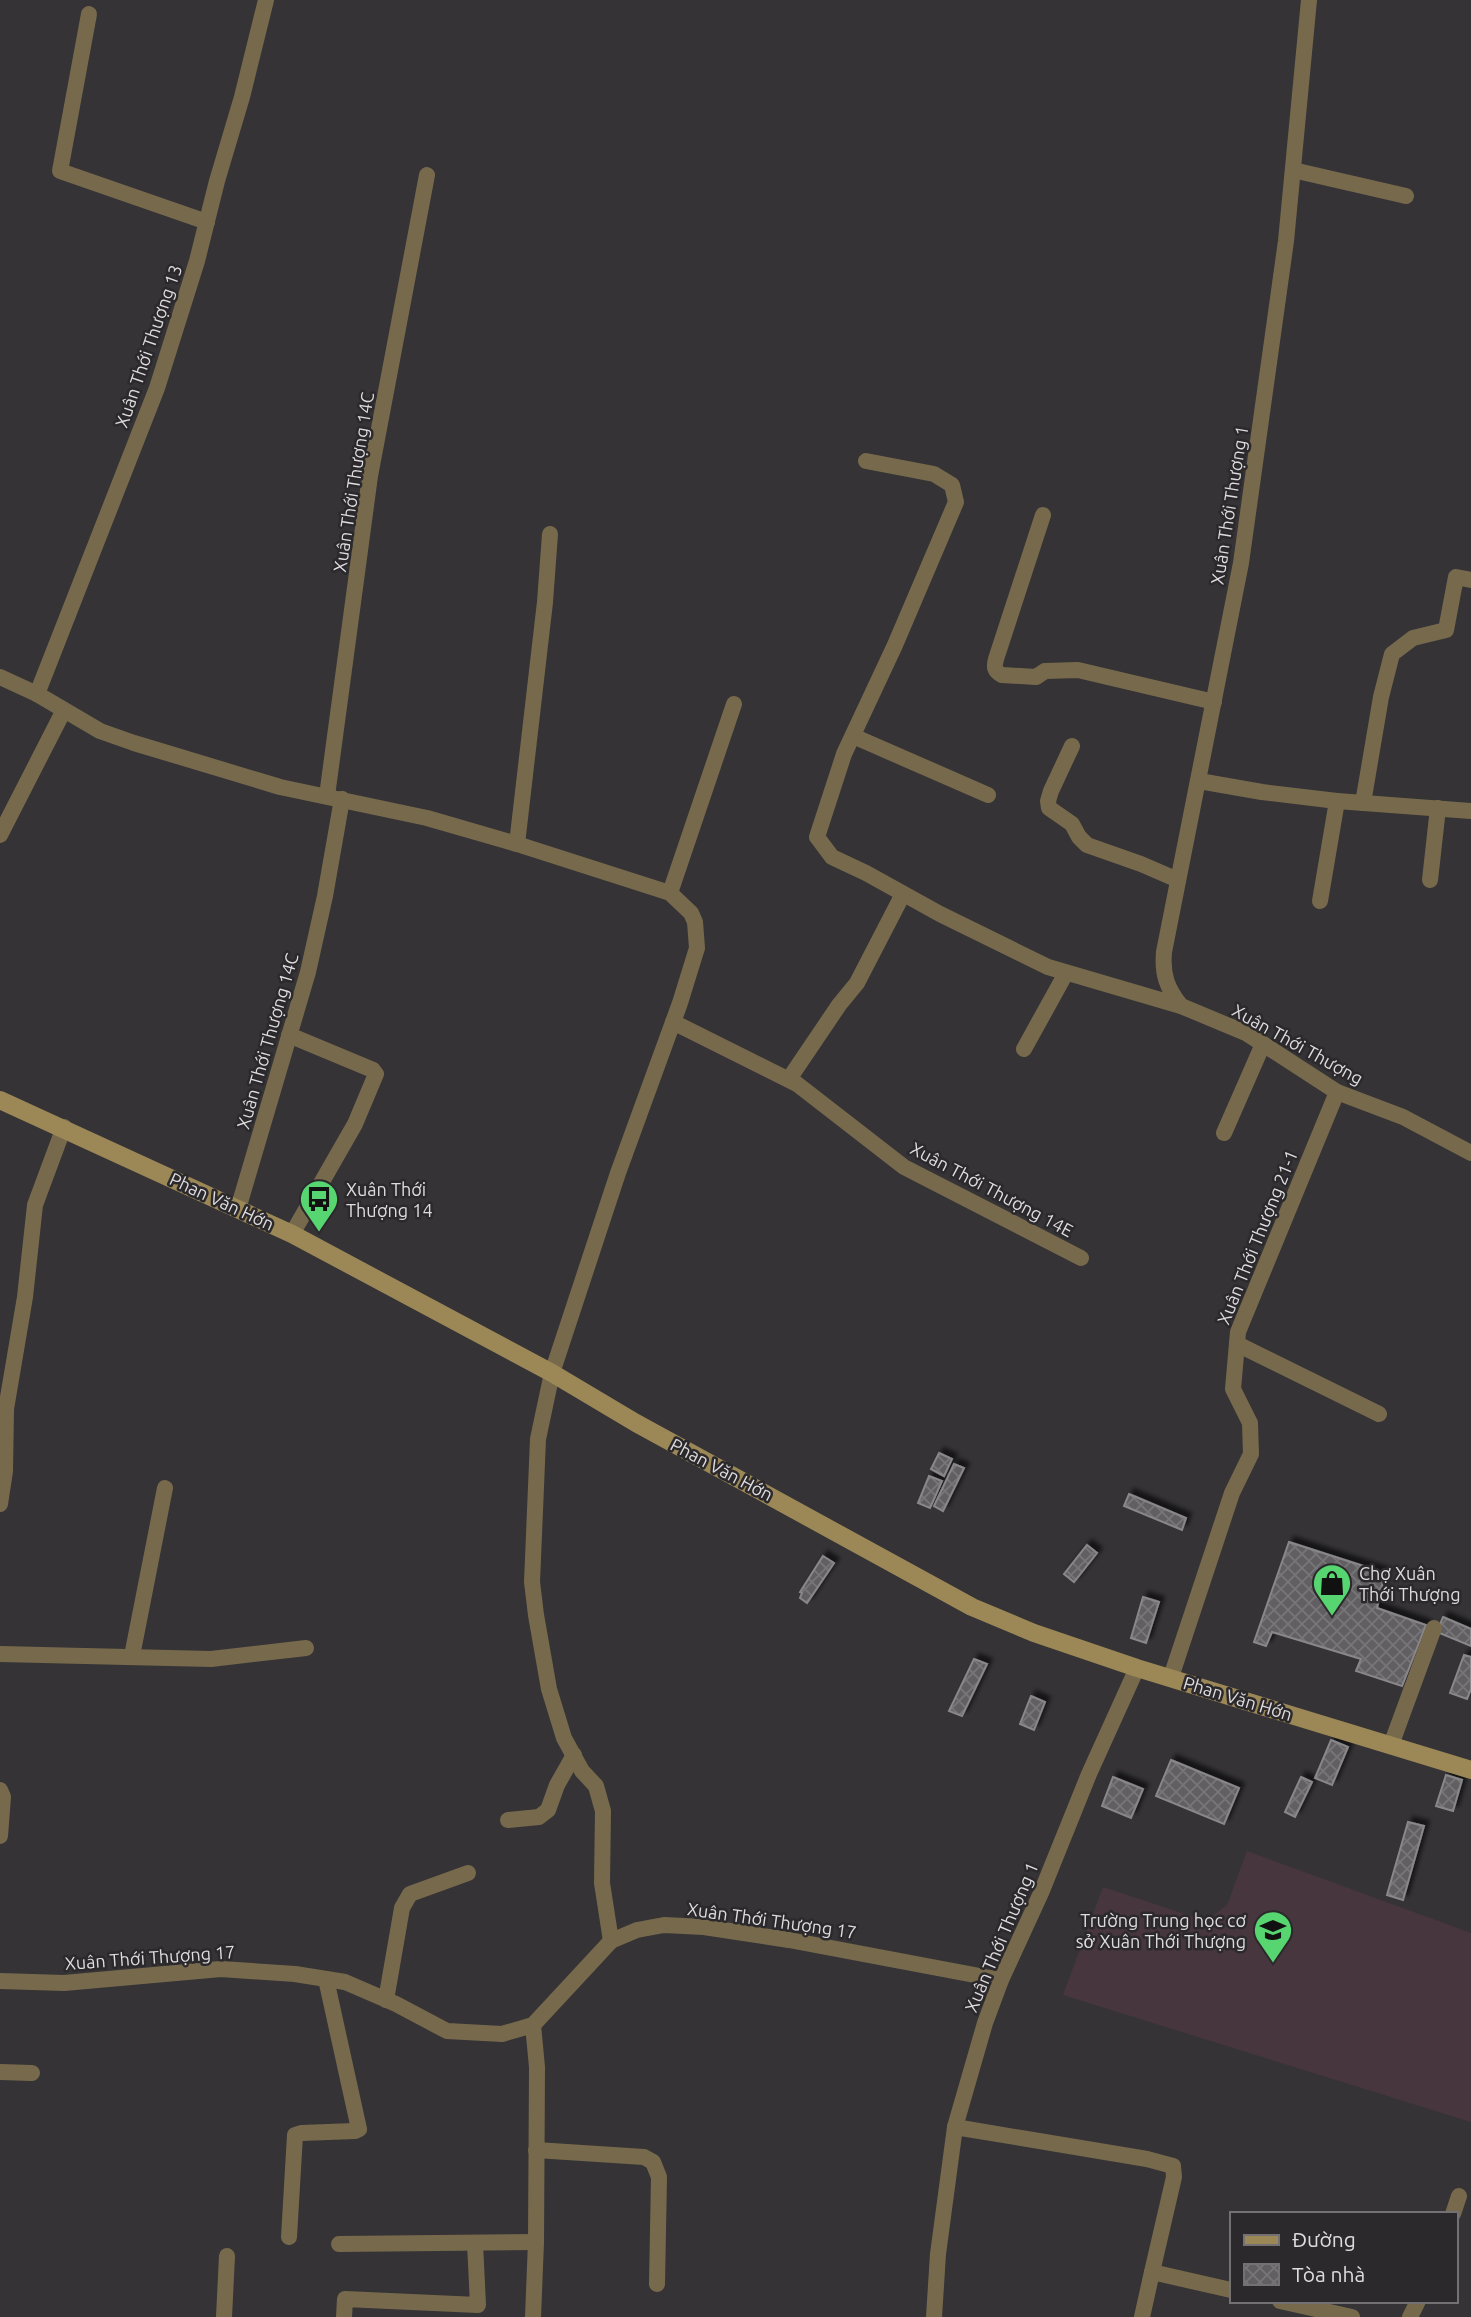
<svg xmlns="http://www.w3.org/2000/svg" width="1471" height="2317" font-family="Ubuntu,sans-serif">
	<defs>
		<pattern id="building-cross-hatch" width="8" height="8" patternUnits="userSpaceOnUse" patternTransform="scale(1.75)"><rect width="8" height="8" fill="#625f62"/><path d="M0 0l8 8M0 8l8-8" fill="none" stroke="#787578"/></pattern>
		<filter id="shadow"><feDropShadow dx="5" dy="-5" stdDeviation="2" flood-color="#0009"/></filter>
	</defs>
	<rect width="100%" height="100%" fill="#353336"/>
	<!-- education -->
	<path fill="#48363f" d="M1247 1851 1471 1933V2122L1063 1995 1103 1887 1206 1921 1227 1905Z"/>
	<!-- building -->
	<g fill="url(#building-cross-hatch)" stroke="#89878a" stroke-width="2" filter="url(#shadow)">
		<path d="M939 1453 952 1459 944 1476 931 1469Z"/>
		<path d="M954 1464 964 1468 943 1511 934 1506Z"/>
		<path d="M929 1476 942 1481 930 1508 918 1503Z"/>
		<path d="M1129 1494 1186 1518 1182 1530 1124 1506Z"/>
		<path d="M1289 1542 1385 1573 1377 1608 1426 1625 1402 1686 1356 1671 1361 1659 1272 1632 1266 1646 1254 1642Z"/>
		<path d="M1087 1545 1097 1553 1074 1582 1064 1574Z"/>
		<path d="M823 1556 834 1563 807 1603 800 1598 802 1593 800 1592Z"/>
		<path d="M1143 1597 1159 1602 1146 1643 1131 1638Z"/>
		<path d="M1443 1617 1471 1629V1646L1437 1632Z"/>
		<path d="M1464 1655 1471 1657V1689L1467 1699 1450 1693Z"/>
		<path d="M974 1659 987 1664 962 1716 949 1711Z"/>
		<path d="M1031 1696 1045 1702 1034 1730 1020 1724Z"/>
		<path d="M1331 1740 1348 1747 1332 1785 1315 1778Z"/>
		<path d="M1171 1760 1239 1788 1224 1824 1156 1796Z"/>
		<path d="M1446 1775 1462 1780 1453 1811 1436 1806Z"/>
		<path d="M1113 1777 1143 1789 1131 1818 1102 1806Z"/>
		<path d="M1301 1777 1312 1782 1295 1817 1285 1812Z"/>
		<path d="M1408 1822 1424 1826 1403 1900 1387 1895Z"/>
	</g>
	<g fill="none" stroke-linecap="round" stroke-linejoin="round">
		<!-- street -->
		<g stroke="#776a4c" stroke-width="16">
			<path d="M89 14 60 171 207 222"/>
			<path d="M1293 170 1406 196"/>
			<path d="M866 461 934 474 952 485 956 502 895 645 844 754 817 837 832 857 866 873 940 914 1048 967 1181 1006 1246 1033 1337 1092 1403 1117 1471 1153"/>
			<path d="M1043 515 996 659C994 667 994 671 1002 675L1036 677 1045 671 1078 670 1214 702"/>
			<path d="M0 677 37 694 100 731 134 743 280 787 427 818 517 844 670 893 691 913 695 922 697 948 680 1003 618 1173 552 1373 538 1439 532 1582 536 1615 549 1689 564 1738 582 1771 596 1786 603 1811 602 1883 611 1941"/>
			<path d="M37 694 157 388 197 261 217 181 242 97 266 0"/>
			<path d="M853 736 988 795"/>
			<path d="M1072 746 1051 791 1048 801 1049 808 1072 824 1079 837 1087 845 1141 864 1178 880"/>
			<path d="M1199 781 1262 792 1337 801 1471 811"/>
			<path d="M327 796 370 476 427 175"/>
			<path d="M1363 803 1381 697 1392 654 1413 638 1446 630 1456 577 1471 580"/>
			<path d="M0 835 64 710"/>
			<path d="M517 844 545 602 550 534"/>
			<path d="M1430 880 1438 808"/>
			<path d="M670 893 734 704"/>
			<path d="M1320 901 1337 801"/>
			<path d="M1181 1006C1167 988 1162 975 1164 952L1241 563 1286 241 1309 0"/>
			<path d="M673 1022 797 1084 904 1167 1081 1258"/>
			<path d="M289 1035 373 1070 376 1074 355 1124 292 1234"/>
			<path d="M1024 1049 1066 973"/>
			<path d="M789 1079 839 1005 857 983 903 894"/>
			<path d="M1224 1133 1263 1044"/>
			<path d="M238 1209 308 972 325 896 342 799"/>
			<path d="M1237 1344 1379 1414"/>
			<path d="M0 1504 5 1471 6 1409 25 1297 35 1205 64 1127"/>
			<path d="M0 1654 211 1659 306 1648"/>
			<path d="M132 1656 165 1488"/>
			<path d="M1171 1677 1232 1493 1251 1454 1250 1423 1233 1389 1238 1332 1337 1092"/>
			<path d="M1391 1745 1434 1628"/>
			<path d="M0 1790 3 1797 0 1836"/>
			<path d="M508 1820 539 1817 548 1810 557 1785 574 1755"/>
			<path d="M0 1981 64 1983 221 1969 295 1974 345 1982 396 2004 447 2031 502 2034 533 2025 611 1941 637 1930 664 1925 704 1927 789 1940 1001 1980"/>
			<path d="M386 2000 402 1908 410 1894 468 1873"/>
			<path d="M533 2025 537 2067 536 2242 533 2317"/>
			<path d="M0 2072 32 2073"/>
			<path d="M955 2127 1147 2159 1173 2166 1174 2177 1152 2272 1231 2290"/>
			<path d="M536 2150 644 2157 653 2162 659 2177 657 2284"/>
			<path d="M1453 2214 1459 2196"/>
			<path d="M289 2237 295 2135 301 2133 355 2131 359 2129 326 1979"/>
			<path d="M339 2244 536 2242"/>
			<path d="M1280 2301 1352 2317"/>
			<path d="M224 2317 227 2256"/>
			<path d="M344 2317 345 2299 478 2305 475 2243"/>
			<path d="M934 2317 938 2254 955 2127 985 2023 1001 1980 1041 1893 1089 1774 1137 1668"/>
			<path d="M1142 2317 1152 2272"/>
			<path d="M1410 2317 1418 2301"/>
		</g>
		<!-- secondary -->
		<path stroke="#9c8856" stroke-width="18" d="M0 1100 292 1234 552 1373 636 1423 972 1607 1034 1633 1137 1668 1471 1770"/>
	</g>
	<!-- icons -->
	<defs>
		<g id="bus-pin" transform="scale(2.0125)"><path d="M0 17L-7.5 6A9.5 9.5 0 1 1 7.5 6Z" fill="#57d570" stroke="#2b292c"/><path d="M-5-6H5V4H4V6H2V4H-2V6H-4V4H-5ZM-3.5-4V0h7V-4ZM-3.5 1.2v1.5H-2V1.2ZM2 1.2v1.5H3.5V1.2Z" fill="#111"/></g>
		<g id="shop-pin" transform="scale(2.0125)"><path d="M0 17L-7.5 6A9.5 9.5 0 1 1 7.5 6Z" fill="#57d570" stroke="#2b292c"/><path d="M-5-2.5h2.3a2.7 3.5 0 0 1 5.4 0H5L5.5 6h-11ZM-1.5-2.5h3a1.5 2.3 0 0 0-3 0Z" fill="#111"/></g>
		<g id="school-pin" transform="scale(2.0125)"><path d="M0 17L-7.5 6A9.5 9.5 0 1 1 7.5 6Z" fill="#57d570" stroke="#2b292c"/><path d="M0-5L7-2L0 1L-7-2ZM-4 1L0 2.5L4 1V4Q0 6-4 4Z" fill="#111"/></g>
	</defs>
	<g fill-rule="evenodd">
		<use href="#bus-pin" x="319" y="1199"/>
		<use href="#shop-pin" x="1332" y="1583"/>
		<use href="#school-pin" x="1273" y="1930"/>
	</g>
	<g text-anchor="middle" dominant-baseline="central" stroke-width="5" stroke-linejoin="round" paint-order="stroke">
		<!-- street labels -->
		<g font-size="18" fill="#dedcde" stroke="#2b292c">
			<text transform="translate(148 346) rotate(-71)">Xuân Thới Thượng 13</text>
			<text transform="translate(353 482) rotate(-81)">Xuân Thới Thượng 14C</text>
			<text transform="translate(1229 505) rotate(-81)">Xuân Thới Thượng 1</text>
			<text transform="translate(267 1041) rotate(-74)">Xuân Thới Thượng 14C</text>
			<text transform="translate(1298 1044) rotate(29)">Xuân Thới Thượng</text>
			<text transform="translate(992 1189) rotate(28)">Xuân Thới Thượng 14E</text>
			<text transform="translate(222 1201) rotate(25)">Phan Văn Hớn</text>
			<text transform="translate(1257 1237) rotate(-68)">Xuân Thới Thượng 21-1</text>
			<text transform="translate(722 1469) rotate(28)">Phan Văn Hớn</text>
			<text transform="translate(1238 1698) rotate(17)">Phan Văn Hớn</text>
			<text transform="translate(772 1920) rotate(8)">Xuân Thới Thượng 17</text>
			<text transform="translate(1001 1937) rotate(-67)">Xuân Thới Thượng 1</text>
			<text transform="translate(150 1957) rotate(-4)">Xuân Thới Thượng 17</text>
		</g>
		<!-- poi labels -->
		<g font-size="18" fill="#dedcde" stroke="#2b292c" text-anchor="start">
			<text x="346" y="1189">Xuân Thới<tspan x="346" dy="21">Thượng 14</tspan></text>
			<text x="1359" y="1573">Chợ Xuân<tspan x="1359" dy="21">Thới Thượng</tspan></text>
			<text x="1246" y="1920" text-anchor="end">Trường Trung học cơ<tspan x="1246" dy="21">sở Xuân Thới Thượng</tspan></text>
		</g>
	</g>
	<!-- legend -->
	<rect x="1230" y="2212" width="228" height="91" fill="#2b292c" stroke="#737173" stroke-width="2"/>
	<rect x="1244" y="2235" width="35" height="10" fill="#9c8856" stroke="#737173" stroke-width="2"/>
	<text x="1292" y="2247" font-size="21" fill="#dedcde">Đường</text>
	<rect x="1244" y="2264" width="35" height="21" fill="url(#building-cross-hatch)" stroke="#737173" stroke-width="2"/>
	<text x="1292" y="2282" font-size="21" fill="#dedcde">Tòa nhà</text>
</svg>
